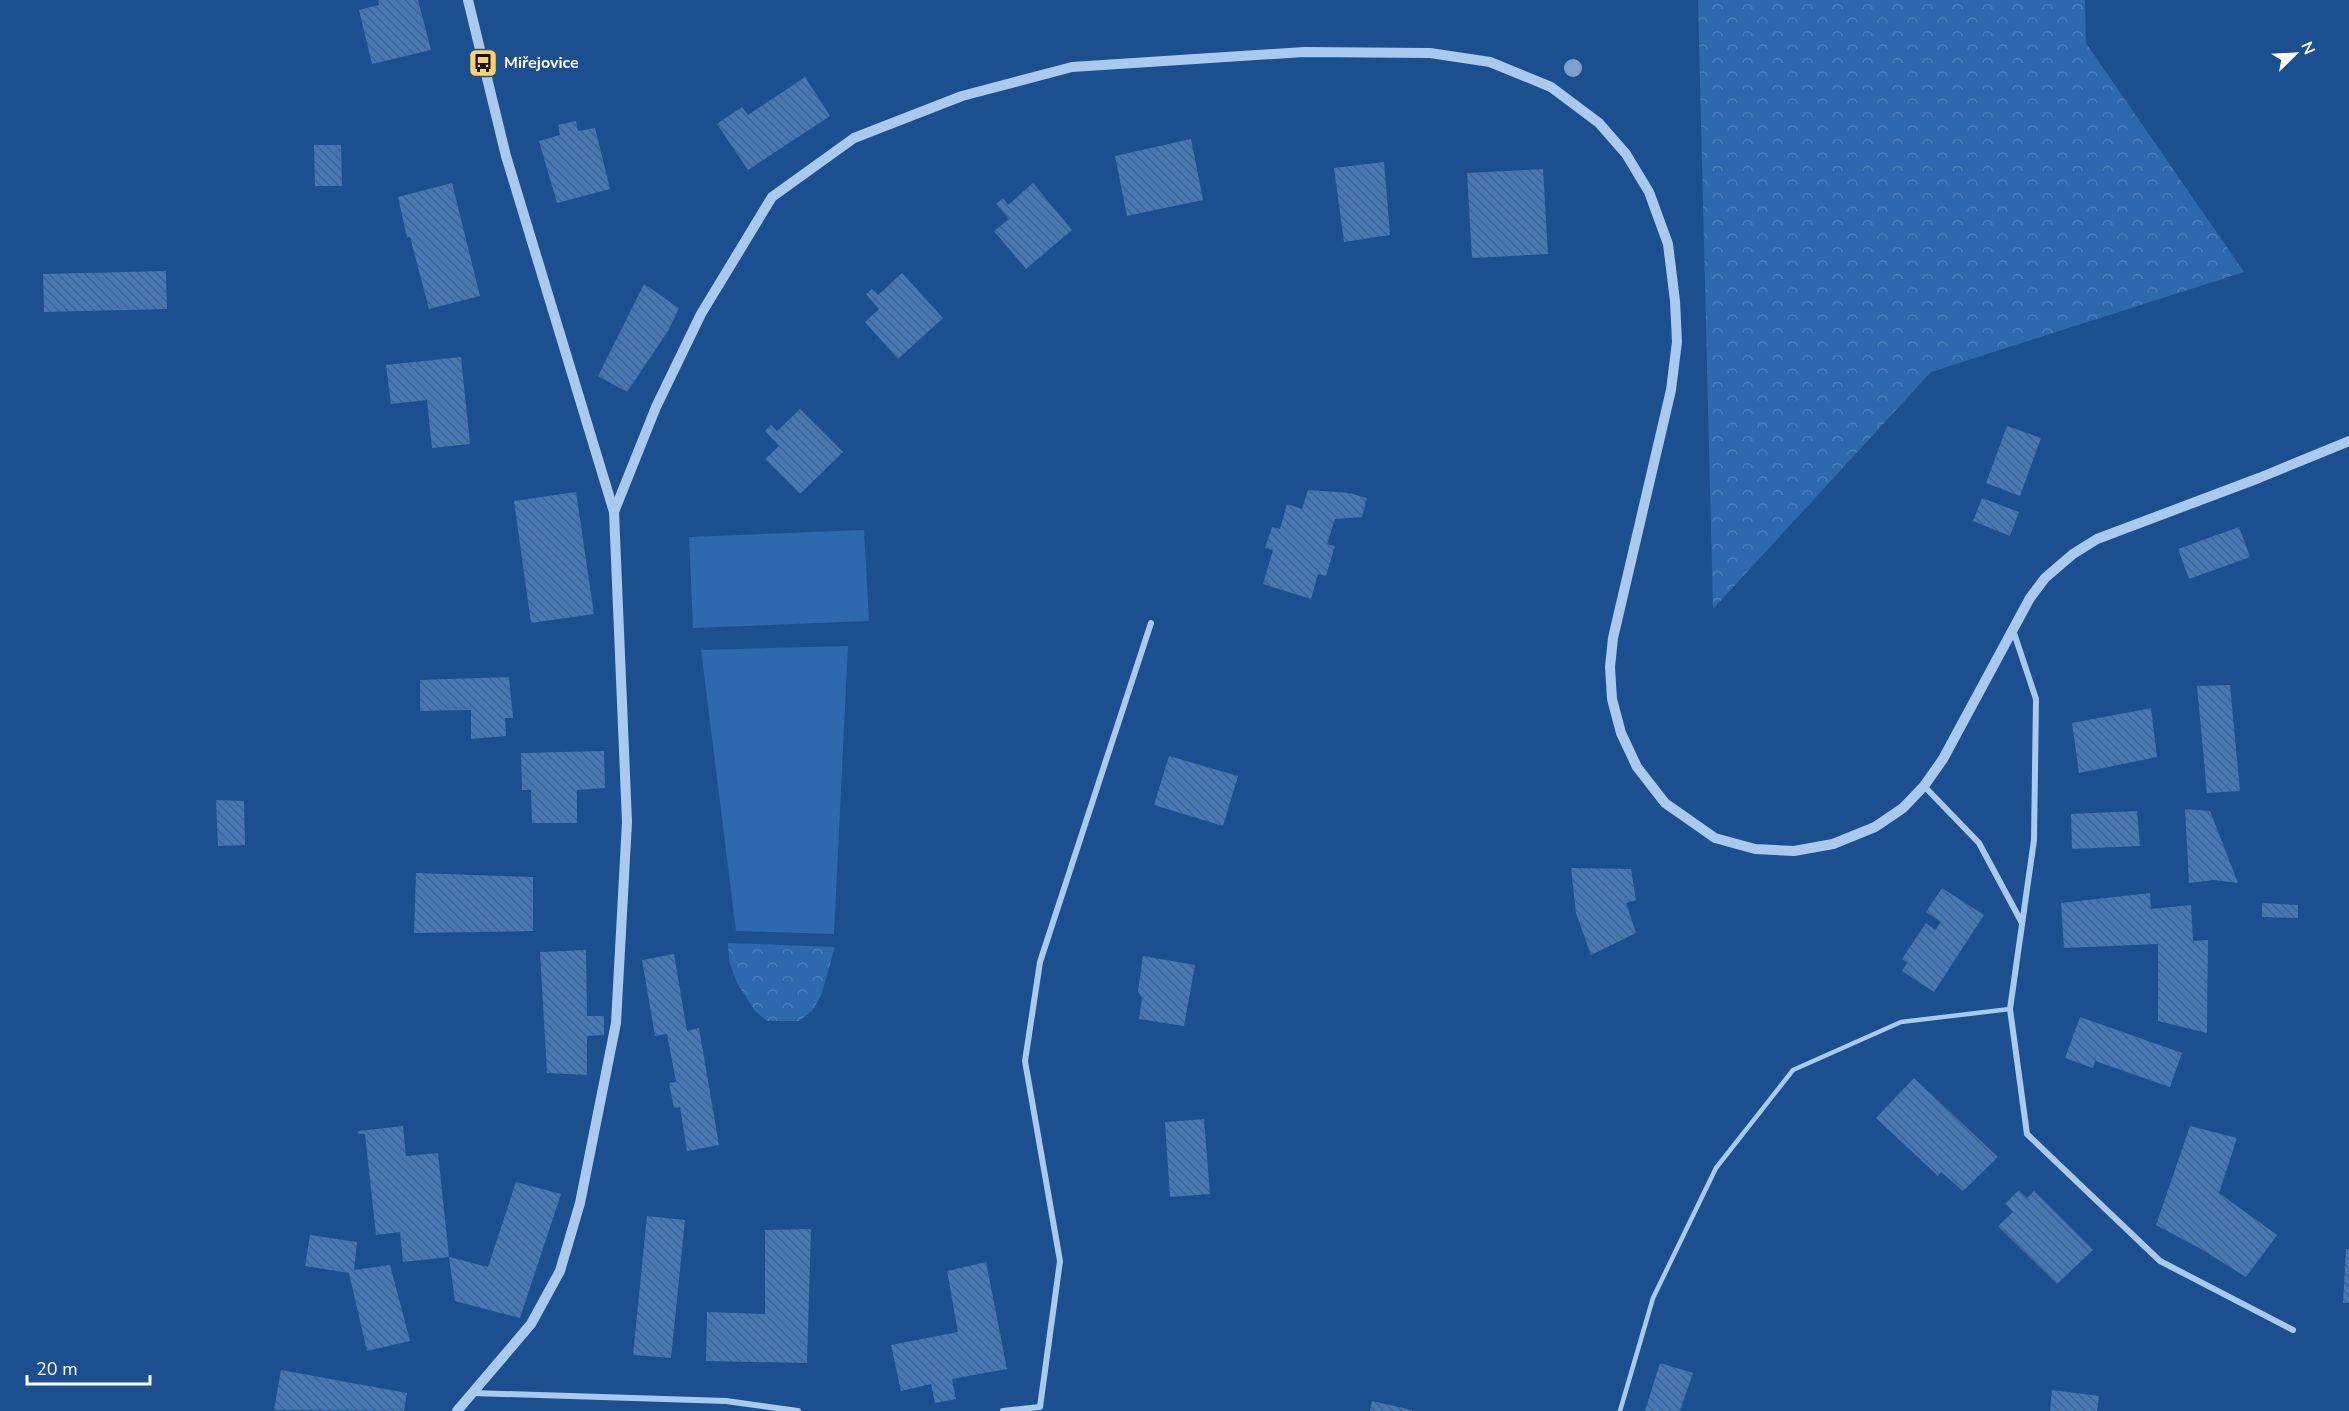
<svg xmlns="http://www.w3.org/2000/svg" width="2349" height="1411" font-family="'Nunito Sans',sans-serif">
	<defs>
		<pattern id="forest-crowns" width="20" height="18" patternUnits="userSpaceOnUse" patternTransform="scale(1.5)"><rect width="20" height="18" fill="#2e69ad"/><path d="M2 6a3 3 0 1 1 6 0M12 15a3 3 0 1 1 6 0" fill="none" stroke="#4d80b9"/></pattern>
		<pattern id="building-back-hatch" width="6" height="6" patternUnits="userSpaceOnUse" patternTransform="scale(1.5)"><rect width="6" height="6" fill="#4478b7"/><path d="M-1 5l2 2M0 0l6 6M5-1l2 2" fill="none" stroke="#486282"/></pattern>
	</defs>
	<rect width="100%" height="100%" fill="#1b4f8f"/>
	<!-- grass -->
	<g fill="#2e69ad">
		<path d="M864 530 869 621 693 628 689 537Z"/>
		<path d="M848 646 834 934 736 931 701 650Z"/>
	</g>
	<!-- forest -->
	<g fill="url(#forest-crowns)">
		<path d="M1698 0H2085L2086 43 2244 272 1931 372 1713 609Z"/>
		<path d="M728 943 835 947 821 996 812 1011 799 1021H767L755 1011 737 983 729 961Z"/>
	</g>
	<!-- building -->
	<g fill="url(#building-back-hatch)">
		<path d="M378 0H418L431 50 372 64 359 10 379 5Z"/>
		<path d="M805 77 830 116 748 170 717 124 742 107 748 115Z"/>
		<path d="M576 121 578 131 595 128 610 189 557 203 539 141 560 135 558 125Z"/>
		<path d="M1191 139 1203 200 1127 216 1115 156Z"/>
		<path d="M314 145H341L342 186H315Z"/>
		<path d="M1384 162 1390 235 1344 242 1334 168Z"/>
		<path d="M1543 169 1548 254 1472 258 1467 173Z"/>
		<path d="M452 183 480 296 429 309 410 237 407 238 398 197Z"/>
		<path d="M1033 183 1072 230 1026 269 994 231 1009 219 996 204 1003 198 1008 205Z"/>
		<path d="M166 271 167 309 44 312 43 274Z"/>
		<path d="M902 273 943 318 898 359 865 322 879 309 866 294 872 289 878 295Z"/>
		<path d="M644 284 679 308 668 331 627 392 598 376Z"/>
		<path d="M461 357 470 444 432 448 427 400 391 404 386 365Z"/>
		<path d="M800 409 843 452 800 494 765 459 779 446 765 431 771 425 777 431Z"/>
		<path d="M2007 426 2041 438 2020 496 1986 483Z"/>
		<path d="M1308 490 1349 493 1367 498 1362 517 1335 519 1327 544 1335 546 1326 576 1318 574 1311 599 1263 584 1273 550 1265 548 1272 527 1280 529 1287 504 1302 509Z"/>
		<path d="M576 492 594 614 531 623 514 501Z"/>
		<path d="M1982 498 2019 512 2010 536 1973 521Z"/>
		<path d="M2239 527 2250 557 2189 579 2178 549Z"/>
		<path d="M509 677 513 718H505L506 736 471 739V710L420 711V680Z"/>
		<path d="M2230 685 2240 791 2207 793 2197 686Z"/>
		<path d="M2151 708 2157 757 2079 773 2072 723Z"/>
		<path d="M604 751 605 788 577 790V823H532L531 790H522L521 753Z"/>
		<path d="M1169 756 1238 776 1223 826 1154 805Z"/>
		<path d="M216 800 244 801 245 845 218 846Z"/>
		<path d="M2185 809 2210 811 2238 883 2214 880 2189 883Z"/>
		<path d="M2137 811 2140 846 2072 849 2071 814Z"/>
		<path d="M1571 868 1631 869 1636 900 1626 903 1636 933 1591 955 1576 913Z"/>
		<path d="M416 873 533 877V931L414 933Z"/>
		<path d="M1942 888 1984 915 1934 992 1902 971 1907 963 1902 959 1926 923 1935 930 1941 922 1926 912Z"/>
		<path d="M2150 893 2151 909 2191 905 2193 941 2208 940 2207 1033 2158 1021V944L2064 948 2061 903Z"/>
		<path d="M2262 903 2298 905V918L2262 917Z"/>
		<path d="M586 950 587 1016H604V1035L587 1036V1075L547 1073 540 952Z"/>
		<path d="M674 954 687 1031 699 1028 719 1145 687 1151 680 1107 674 1108 669 1083 676 1082 667 1034 655 1036 642 960Z"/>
		<path d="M1143 956 1195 965 1184 1026 1139 1019 1142 998 1138 991Z"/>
		<path d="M2080 1017 2182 1053 2170 1087 2095 1061 2093 1068 2065 1058Z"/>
		<path d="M1914 1078 1998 1157 1963 1191 1941 1172 1938 1176 1876 1118Z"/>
		<path d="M1204 1119 1210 1194 1170 1197 1165 1122Z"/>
		<path d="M403 1126 406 1156 438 1153 449 1257 403 1262 400 1232 376 1235 365 1134H358V1131Z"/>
		<path d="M2190 1126 2237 1138 2219 1193 2277 1235 2246 1277 2201 1249 2156 1225Z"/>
		<path d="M516 1182 561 1194 520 1318 455 1301 449 1257 488 1267Z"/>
		<path d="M2019 1190 2027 1198 2034 1191 2093 1250 2057 1284 1998 1226 2013 1212 2005 1204Z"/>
		<path d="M647 1216 685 1220 671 1358 633 1355Z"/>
		<path d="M811 1229 807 1363 706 1361 707 1312 765 1314V1230Z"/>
		<path d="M310 1235 357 1242 354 1270 390 1265 410 1341 367 1351 349 1273 305 1266Z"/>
		<path d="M2346 1249H2349V1303H2343Z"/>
		<path d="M986 1262 1007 1369 952 1379 956 1399 935 1403 931 1384 901 1391 891 1345 958 1332 947 1271Z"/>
		<path d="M1660 1363 1693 1373 1680 1411H1645Z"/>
		<path d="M281 1370 407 1393 404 1411 274 1410Z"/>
		<path d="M2052 1390 2099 1396 2097 1411H2050Z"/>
		<path d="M1372 1401 1412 1410V1411H1370Z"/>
	</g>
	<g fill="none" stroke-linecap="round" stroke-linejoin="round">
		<!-- service -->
		<path stroke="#a9c9ee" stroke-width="4.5" d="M1620 1411 1653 1298 1716 1168 1793 1070 1901 1022 2010 1009"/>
		<!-- minor -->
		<g stroke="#a9c9ee" stroke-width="6">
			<path d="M2013 630 2036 699 2034 840 2010 1009 2027 1134 2160 1261 2293 1330"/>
			<path d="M1924 786 1979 843 2022 923"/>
			<path d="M473 1393 726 1401 798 1411"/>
			<path d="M1003 1411 1040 1407 1060 1261 1025 1061 1040 962 1151 623"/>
		</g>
		<!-- tertiary -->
		<g stroke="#a9c9ee" stroke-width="10">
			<path d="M614 512 656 407 701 314 772 197 854 138 962 96 1072 67 1304 52 1430 53 1490 62 1551 87 1599 123 1626 154 1649 192 1668 244 1675 301 1677 342 1671 390 1613 638 1610 667 1612 699 1621 733 1637 767 1665 803 1715 838 1755 849 1794 851 1833 844 1875 827 1903 808 1924 786 1943 759 2030 598 2045 578 2073 554 2097 539 2259 478 2349 441"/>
			<path d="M457 1411 531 1324 560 1271 580 1203 616 1023 627 822 614 512 506 156 468 0"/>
		</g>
	</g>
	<!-- trees -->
	<circle fill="#7ea0ca" cx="1573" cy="68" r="9"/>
	<!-- icons -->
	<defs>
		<g id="bus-square" transform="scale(1.5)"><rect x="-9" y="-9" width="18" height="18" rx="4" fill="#ffd166" stroke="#1b4f8f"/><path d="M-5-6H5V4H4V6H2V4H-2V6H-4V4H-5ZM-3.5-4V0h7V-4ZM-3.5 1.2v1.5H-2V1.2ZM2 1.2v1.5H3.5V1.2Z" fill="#111"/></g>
	</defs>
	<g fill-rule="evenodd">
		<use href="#bus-square" x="483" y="63"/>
	</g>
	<g text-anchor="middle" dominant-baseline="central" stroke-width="6" stroke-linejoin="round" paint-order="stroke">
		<!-- poi labels -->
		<g font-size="16" font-weight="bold" fill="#fff" stroke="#1b4f8f" text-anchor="start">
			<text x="504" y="63">Miřejovice</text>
		</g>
	</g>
	<!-- north arrow -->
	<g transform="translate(2295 54) rotate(66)" stroke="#1b4f8f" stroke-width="4.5" paint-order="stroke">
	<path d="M0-4.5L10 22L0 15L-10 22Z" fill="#ffffff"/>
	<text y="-9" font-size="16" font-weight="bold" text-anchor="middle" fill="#ffffff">N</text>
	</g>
	<!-- scale -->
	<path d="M27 1375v9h123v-9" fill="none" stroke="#ffffff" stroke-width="3"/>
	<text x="36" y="1375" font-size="18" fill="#ffffff" stroke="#1b4f8f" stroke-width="4.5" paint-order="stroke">20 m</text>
</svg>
